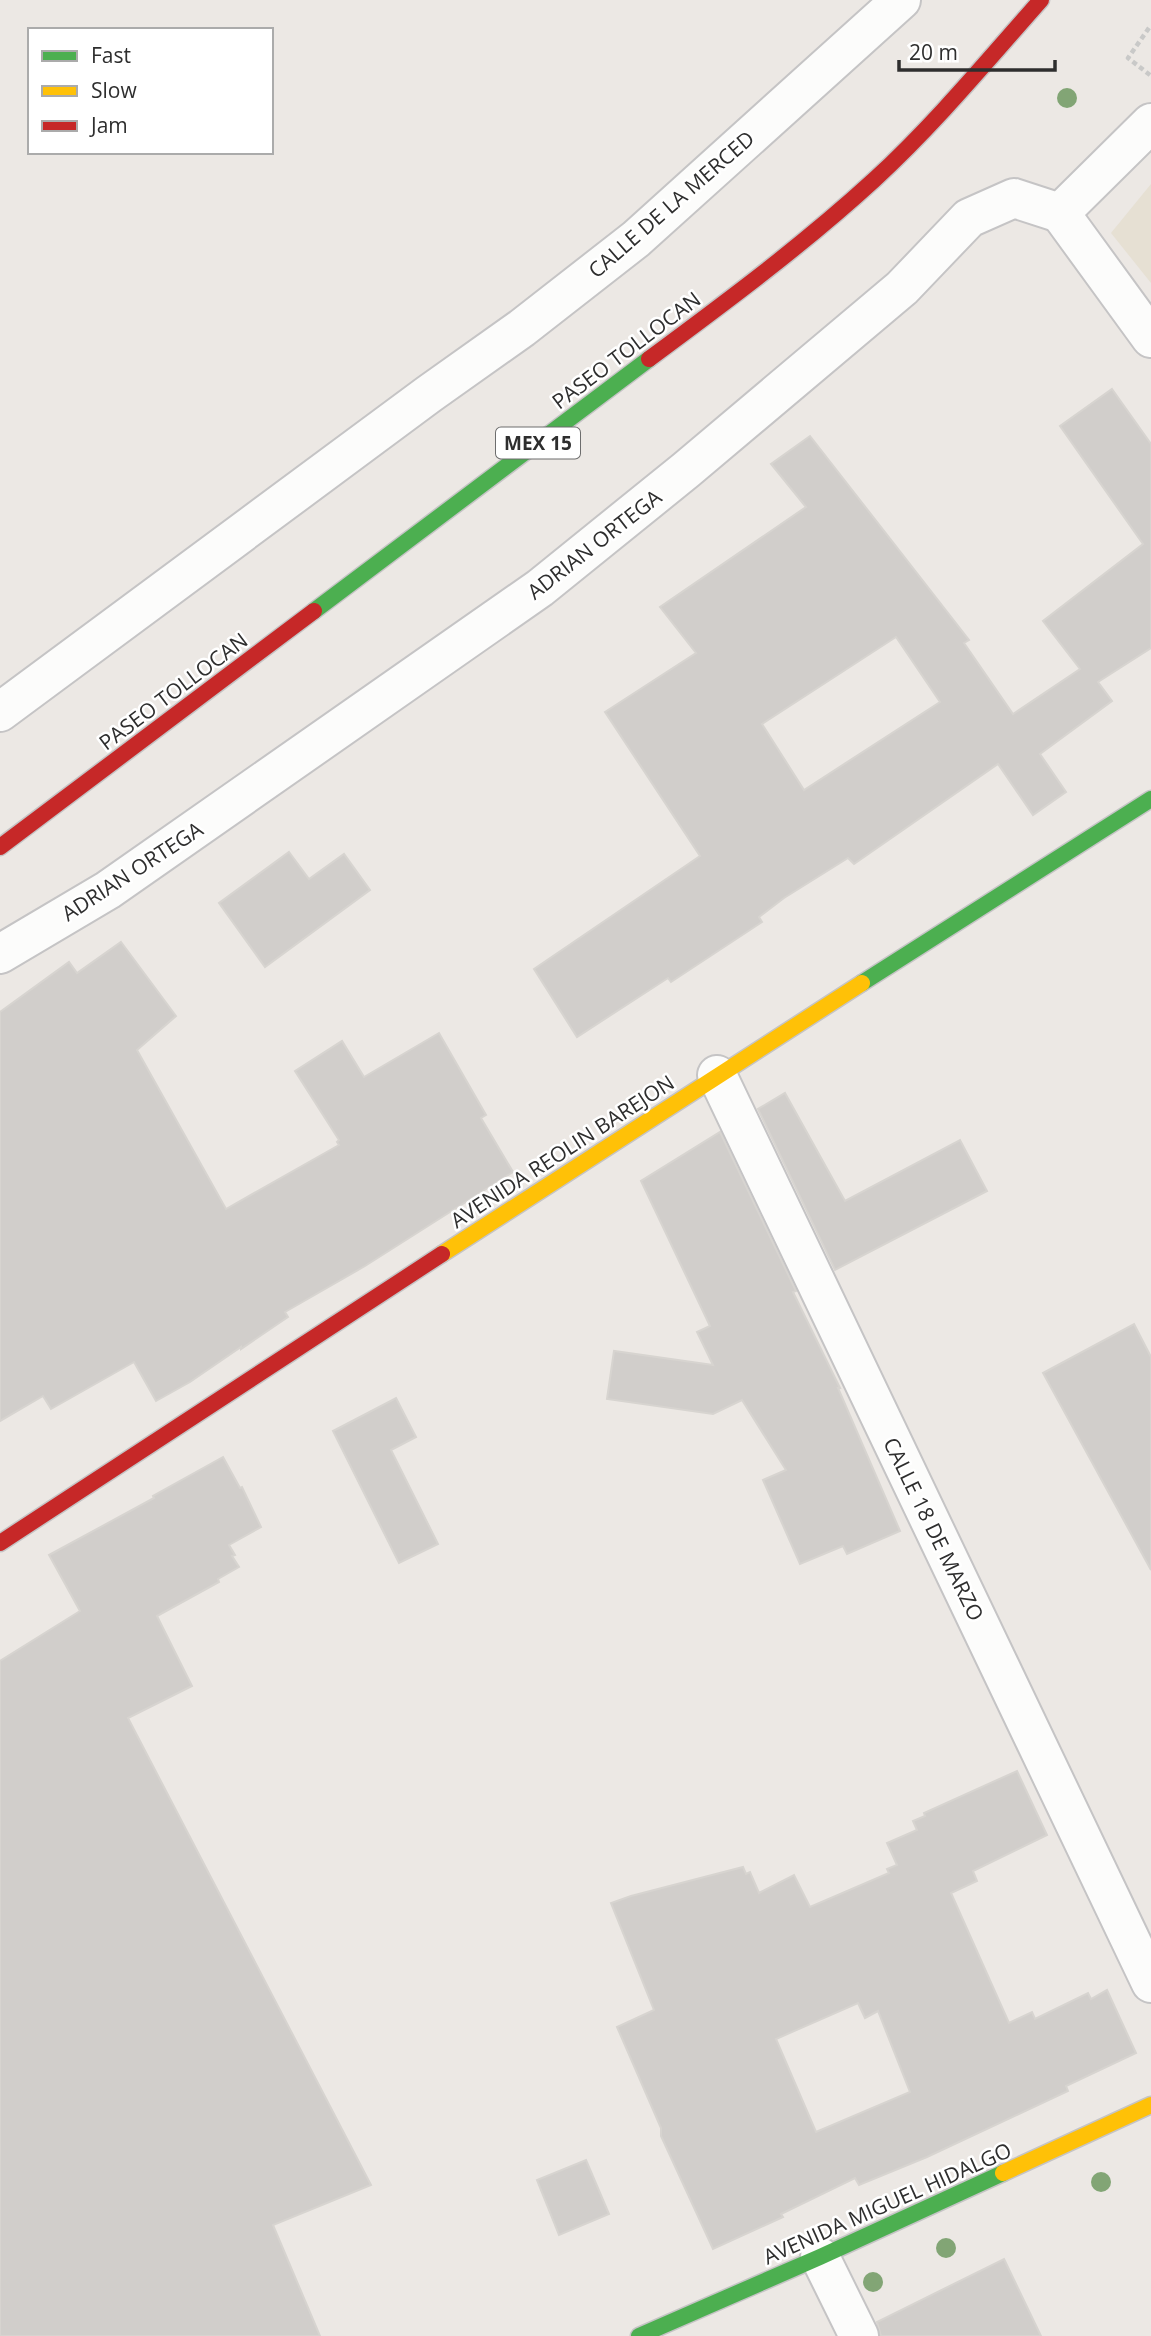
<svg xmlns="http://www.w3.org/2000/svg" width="1151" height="2336" font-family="'Open Sans',sans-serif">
	<rect width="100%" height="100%" fill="#ece8e4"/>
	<!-- education -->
	<path fill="#e6e0d3" d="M1151 184V283L1111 233Z"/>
	<!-- building -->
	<g fill="#d1cecb" stroke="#d7d4d0" stroke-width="2" fill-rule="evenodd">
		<path d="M1112 389 1151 444V648L1098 682 1112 701 1040 754 1066 792 1033 815 998 764 854 864 848 858 784 898 759 917 762 922 671 982 668 978 577 1037 534 969 700 856 605 712 696 653 660 607 806 507 771 464 810 436 969 640 964 643 1013 714 1080 669 1043 621 1143 544 1060 426ZM896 637 940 702 804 790 762 724Z"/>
		<path d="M289 852 309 879 344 854 370 890 265 967 219 903Z"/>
		<path d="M121 942 176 1016 137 1050 226 1209 339 1145 337 1142 339 1140 295 1071 342 1041 364 1077 439 1033 486 1115 481 1118 513 1172 365 1266 285 1312 288 1317 241 1349V1347L190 1382 156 1401 134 1362 51 1409 43 1396 0 1421V1012L69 962 77 973Z"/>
		<path d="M785 1093 845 1201 960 1140 987 1191 835 1270 758 1109Z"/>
		<path d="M720 1132 796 1291 793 1292 840 1388H838L900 1531 847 1554 843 1546 800 1564 763 1480 786 1470 742 1400 713 1414 607 1399 614 1351 713 1365 697 1332 710 1326 641 1181Z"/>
		<path d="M1134 1324 1151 1357V1570L1043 1373Z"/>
		<path d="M396 1398 416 1437 391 1450 438 1544 399 1563 333 1431Z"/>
		<path d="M223 1457 240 1488 242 1487 261 1527 229 1545 235 1555 232 1556 239 1567 218 1579 219 1582 157 1616 192 1686 128 1718 371 2185 273 2225 320 2336H0V1661L80 1611 49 1555 154 1498 153 1496Z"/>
		<path d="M1017 1771 1047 1835 973 1871 977 1881 951 1893 1009 2023 1032 2012 1035 2019 1088 1993 1091 1999 1107 1990 1136 2053 1066 2086 1068 2091 927 2157 859 2185 855 2178 781 2214 783 2217 713 2249 661 2136V2128L617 2027 654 2010 611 1903 631 1896 743 1867 746 1874 750 1872 759 1893 794 1875 810 1907 889 1873 887 1869 897 1865 887 1843 917 1830 913 1821 925 1816 924 1813ZM858 2003 865 2018 878 2011 910 2092 816 2132 776 2039Z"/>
		<path d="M586 2160 609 2214 559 2235 537 2180Z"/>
		<path d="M1004 2259 1041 2336H881L877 2322Z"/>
	</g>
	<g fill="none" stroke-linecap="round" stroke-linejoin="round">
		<!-- street casing -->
		<g stroke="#c5c4c5" stroke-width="42">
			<g id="street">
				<path d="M1060 213 1151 338"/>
				<path d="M1060 213 1151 123"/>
				<path d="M0 712 429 394 522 328 636 239 901 0"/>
				<path d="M0 954 108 890 540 588 686 470 902 288 969 218 1014 198 1060 213"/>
				<path d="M717 1075 1151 1983"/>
				<path d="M820 2257 859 2336"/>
			</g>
		</g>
		<!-- fast casing -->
		<g stroke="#c5c4c5" stroke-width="19">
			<g id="fast">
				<path d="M314 611 649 359"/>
				<path d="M862 983 1151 799"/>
				<path d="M639 2336 820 2257 1003 2173"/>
			</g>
		</g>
		<!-- slow casing -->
		<g stroke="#c5c4c5" stroke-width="19">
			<g id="slow">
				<path d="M442 1254 862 983"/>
				<path d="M1003 2173 1151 2105"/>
			</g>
		</g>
		<!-- jam casing -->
		<g stroke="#c5c4c5" stroke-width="19">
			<g id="jam">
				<path d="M649 359C726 302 803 245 874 180 934 125 987 61 1041 0"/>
				<path d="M0 847 314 611"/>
				<path d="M0 1543 442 1254"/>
			</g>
		</g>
		<!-- path -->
		<path stroke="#c9c9c8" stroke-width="4.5" stroke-dasharray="5 3.5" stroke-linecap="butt" d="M1150 75 1128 58 1151 25"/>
		<!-- street -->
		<use href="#street" stroke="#fcfcfb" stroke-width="38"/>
		<!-- fast -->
		<use href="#fast" stroke="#4caf50" stroke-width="16"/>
		<!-- slow -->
		<use href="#slow" stroke="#ffc107" stroke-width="16"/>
		<!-- jam -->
		<use href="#jam" stroke="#c62828" stroke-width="16"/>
	</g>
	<!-- trees -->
	<g fill="#82a575">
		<circle cx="1067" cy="98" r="10"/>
		<circle cx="1101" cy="2182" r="10"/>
		<circle cx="946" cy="2248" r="10"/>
		<circle cx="873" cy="2282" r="10"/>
	</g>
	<g text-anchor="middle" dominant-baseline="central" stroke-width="5" stroke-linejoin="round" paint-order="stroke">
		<!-- shield labels -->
		<rect fill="#fff" stroke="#6d6d6d" stroke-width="2" x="496" y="427.5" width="84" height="31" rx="5"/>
		<g font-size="19" font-weight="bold" fill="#2e2e2e">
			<text x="538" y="443">MEX 15</text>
		</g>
		<!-- street labels -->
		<g font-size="21" fill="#2e2e2e" stroke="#fff">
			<text transform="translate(671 204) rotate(-41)">CALLE DE LA MERCED</text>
			<text transform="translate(626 350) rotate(-37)">PASEO TOLLOCAN</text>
			<text transform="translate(594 544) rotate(-38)">ADRIAN ORTEGA</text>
			<text transform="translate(173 691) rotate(-37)">PASEO TOLLOCAN</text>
			<text transform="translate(132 871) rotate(-33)">ADRIAN ORTEGA</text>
			<text transform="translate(562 1151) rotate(-33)">AVENIDA REOLIN BAREJON</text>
			<text transform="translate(934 1529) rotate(64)">CALLE 18 DE MARZO</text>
			<text transform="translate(887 2203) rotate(-24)">AVENIDA MIGUEL HIDALGO</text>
		</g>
	</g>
	<!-- legend -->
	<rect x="28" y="28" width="245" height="126" fill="#ffffff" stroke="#ababab" stroke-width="2"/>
	<rect x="42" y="51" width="35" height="10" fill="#4caf50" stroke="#ababab" stroke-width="2"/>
	<text x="91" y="63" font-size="21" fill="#2e2e2e">Fast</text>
	<rect x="42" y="86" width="35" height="10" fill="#ffc107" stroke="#ababab" stroke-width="2"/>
	<text x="91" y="98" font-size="21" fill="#2e2e2e">Slow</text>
	<rect x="42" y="121" width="35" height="10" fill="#c62828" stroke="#ababab" stroke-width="2"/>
	<text x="91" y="133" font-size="21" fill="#2e2e2e">Jam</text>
	<!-- scale -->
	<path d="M899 60v10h156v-10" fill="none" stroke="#2e2e2e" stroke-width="3.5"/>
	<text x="909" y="60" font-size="21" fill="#2e2e2e" stroke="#ffffff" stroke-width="5" paint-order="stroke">20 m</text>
</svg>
